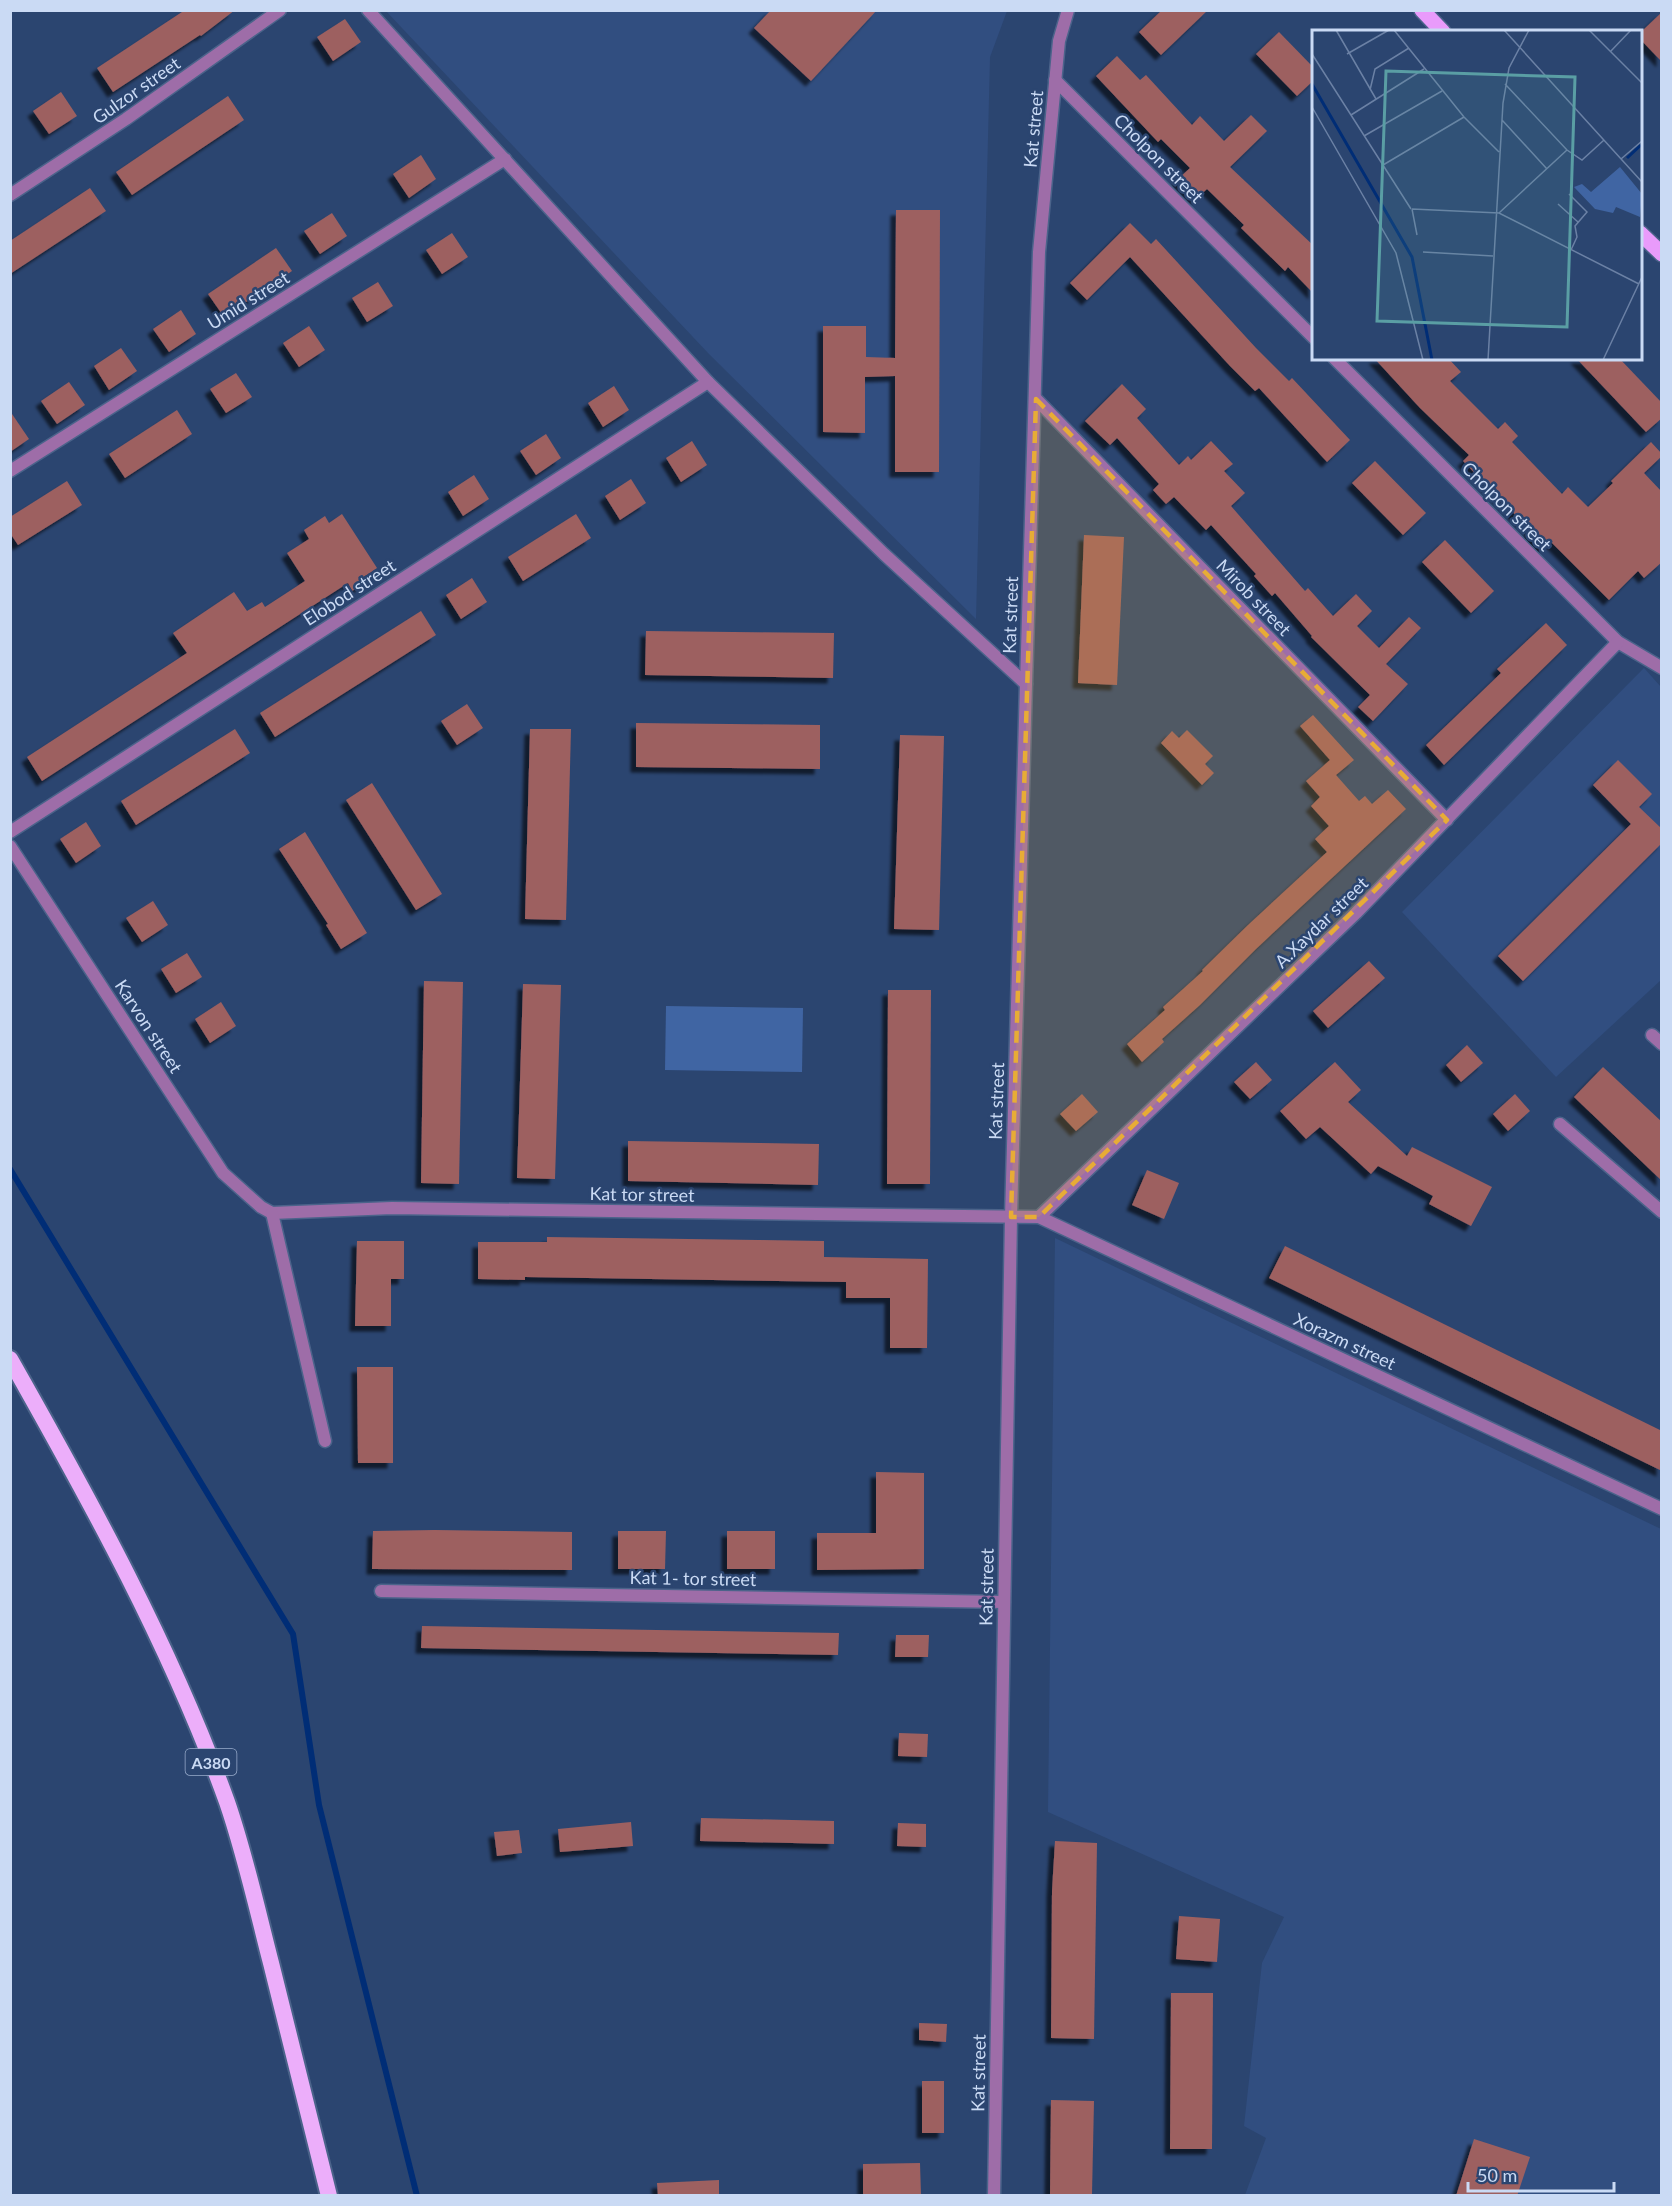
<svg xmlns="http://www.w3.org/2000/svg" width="1672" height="2206" font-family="Lato,sans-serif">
	<defs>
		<filter id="shadow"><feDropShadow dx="-5.5" dy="5.5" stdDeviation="1.5" flood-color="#0009"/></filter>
	</defs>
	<rect width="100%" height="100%" fill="#2b4570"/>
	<!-- built -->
	<g fill="#314e80">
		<path d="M386 11H1007L990 57 976 619 709 354Z"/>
		<path d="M1644 668 1661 687V980L1556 1077 1402 912Z"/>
		<path d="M1055 1238 1661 1529V2195H1245L1266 2138 1244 2126 1262 1963 1284 1917 1048 1812Z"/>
	</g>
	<!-- green -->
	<path fill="#4065a3" d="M666 1006 803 1008 802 1072 665 1070Z"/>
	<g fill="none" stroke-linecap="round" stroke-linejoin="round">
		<!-- stream -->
		<path stroke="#002d76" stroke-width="6" d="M10 1169 293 1634 319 1805 417 2196"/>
	</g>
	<!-- building -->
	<g fill="#9d6060" filter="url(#shadow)">
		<path d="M185 10H235L201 36 200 35 113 92 97 68Z"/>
		<path d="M771 10H877L811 81 754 28Z"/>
		<path d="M1162 10H1208L1161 55 1139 32Z"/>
		<path d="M1662 12V62L1641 40V32Z"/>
		<path d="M345 19 361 42 333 61 317 37Z"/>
		<path d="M1279 32 1314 68V80L1297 96 1256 54Z"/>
		<path d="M1117 56 1140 80 1146 75 1192 125 1200 116 1224 141 1251 115 1267 131 1230 167 1314 246V294L1288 267 1285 271 1241 228 1244 225 1207 189 1196 199 1177 180 1190 168 1161 139 1158 142 1096 76Z"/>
		<path d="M61 92 77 116 49 134 33 111Z"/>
		<path d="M228 96 244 120 132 195 116 172Z"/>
		<path d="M421 155 436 179 409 198 393 174Z"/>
		<path d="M90 188 106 211 10 274V241Z"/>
		<path d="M896 210H940L939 472H895V376L865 377V433L823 432V326H866V357L895 358Z"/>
		<path d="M332 213 347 236 320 254 304 231Z"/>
		<path d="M1130 223 1151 244 1156 239 1256 348 1289 381 1292 378 1350 440 1327 462 1259 388 1255 391 1230 366 1130 257 1087 300 1070 283Z"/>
		<path d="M452 233 468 257 442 274 426 250Z"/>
		<path d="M276 248 292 271 224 317 208 294Z"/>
		<path d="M378 282 393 306 367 322 352 298Z"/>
		<path d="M181 310 196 334 169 352 153 329Z"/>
		<path d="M309 326 325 350 299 367 283 343Z"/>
		<path d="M121 348 137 371 109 390 94 366Z"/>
		<path d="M1374 358H1448L1461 372 1450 381 1498 429 1505 422 1518 436 1512 442 1562 494 1568 487 1588 507 1613 483 1611 481 1651 442 1662 454V456L1644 473 1662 492V562L1644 578 1638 571 1609 600 1550 541 1542 549 1527 534 1531 531 1463 461 1469 455 1420 408Z"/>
		<path d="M1576 358H1619L1662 403V418L1646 432Z"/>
		<path d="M236 373 252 397 226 413 210 389Z"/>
		<path d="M69 382 85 405 57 424 41 401Z"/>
		<path d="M1122 384 1146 409 1137 418 1179 465 1188 456 1191 460 1211 441 1233 464 1224 471 1245 493 1231 506 1305 591 1308 588 1333 616 1356 594 1372 611 1357 626 1379 648 1409 617 1421 628 1386 664 1408 684 1373 721 1358 707 1370 695 1311 637 1312 636 1275 593 1272 596 1254 576 1256 574 1211 525 1206 530 1174 497 1166 504 1153 490 1159 484 1117 438 1110 445 1085 421Z"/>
		<path d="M614 386 629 410 603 427 588 403Z"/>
		<path d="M177 410 192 434 125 478 109 454Z"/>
		<path d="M10 411 29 439 10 452Z"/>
		<path d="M546 434 561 458 536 475 520 451Z"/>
		<path d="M692 441 707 465 681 482 666 458Z"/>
		<path d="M1375 461 1426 513 1403 535 1352 483Z"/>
		<path d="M474 475 489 499 463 516 448 492Z"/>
		<path d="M631 479 646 503 620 520 605 496Z"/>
		<path d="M67 481 82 505 18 545 10 533V517Z"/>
		<path d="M342 514 377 568 362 578 366 583 352 591 348 583 42 781 27 757 187 653 173 633 234 592 247 611 262 602 265 607 305 581 287 553 309 539 304 530 325 516 329 523Z"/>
		<path d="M576 514 591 538 523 581 508 557Z"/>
		<path d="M1084 535 1124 537 1117 685 1078 683Z"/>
		<path d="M1445 540 1494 591 1471 613 1422 562Z"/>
		<path d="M472 578 487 602 461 619 446 595Z"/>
		<path d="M421 611 436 635 275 737 260 713Z"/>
		<path d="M1546 623 1567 645 1444 765 1426 745 1501 673 1497 669Z"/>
		<path d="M646 631 834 633 833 678 645 675Z"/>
		<path d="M467 704 483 728 457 745 441 721Z"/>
		<path d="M1313 715 1354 760 1336 775 1359 801 1365 796 1372 804 1388 790 1406 809 1256 949 1200 1005 1162 1039 1164 1042 1142 1062 1127 1044 1165 1010 1163 1007 1203 971 1202 970 1248 925 1327 852 1315 839 1329 826 1311 806 1320 797 1306 781 1330 760 1300 726Z"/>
		<path d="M636 723 820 725V769L636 767Z"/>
		<path d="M235 729 250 753 136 825 121 801Z"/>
		<path d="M530 729H571L566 920 525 919Z"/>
		<path d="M1187 730 1213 756 1205 764 1214 773 1202 785 1161 743 1172 731 1179 738Z"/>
		<path d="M900 735 944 736 939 930 894 929Z"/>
		<path d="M1618 760 1652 794 1639 807 1662 829V843L1523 981 1498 956 1631 824 1593 785Z"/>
		<path d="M372 783 442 894 416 910 346 800Z"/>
		<path d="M86 822 101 846 76 863 60 839Z"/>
		<path d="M305 832 367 933 341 949 326 925 328 924 279 849Z"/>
		<path d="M153 901 168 925 142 942 126 918Z"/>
		<path d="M187 953 202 977 176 993 161 969Z"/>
		<path d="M1369 961 1385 978 1328 1028 1313 1011Z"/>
		<path d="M424 981 463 982 459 1184 421 1183Z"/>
		<path d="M523 984 561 985 555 1179 517 1178Z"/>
		<path d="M888 990H931L930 1184H887Z"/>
		<path d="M221 1002 236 1026 210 1043 195 1019Z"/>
		<path d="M1467 1045 1483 1063 1461 1082 1446 1065Z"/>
		<path d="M1256 1062 1272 1080 1250 1099 1234 1082Z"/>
		<path d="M1335 1062 1361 1090 1348 1102 1407 1156 1412 1147 1492 1187 1471 1226 1429 1204 1433 1196 1378 1166 1371 1174 1320 1127 1306 1139 1280 1111Z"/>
		<path d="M1603 1067 1662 1122V1181L1574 1097Z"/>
		<path d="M1082 1094 1098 1112 1076 1131 1060 1114Z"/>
		<path d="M1515 1094 1530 1111 1508 1131 1493 1114Z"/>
		<path d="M628 1141 819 1144 818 1185 628 1181Z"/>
		<path d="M1147 1170 1179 1183 1164 1219 1132 1205Z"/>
		<path d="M547 1237 824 1241V1257L928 1259 927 1348H890V1298H846V1282L525 1277V1280L478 1279V1242H547Z"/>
		<path d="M357 1241H404V1279H391V1326H355Z"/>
		<path d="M1285 1246 1662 1431V1471L1269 1278Z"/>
		<path d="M357 1367H393V1463H358Z"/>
		<path d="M876 1472 924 1473V1569L817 1570V1533H876Z"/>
		<path d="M435 1530 572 1532V1570L372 1569 373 1531Z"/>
		<path d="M618 1531H666L665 1569H618Z"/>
		<rect x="727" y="1531" width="48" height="38"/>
		<path d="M422 1626 839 1633 838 1655 421 1648Z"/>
		<path d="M896 1635H929L928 1657H895Z"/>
		<path d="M899 1733 928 1734 927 1757 898 1756Z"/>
		<path d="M701 1818 834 1821V1844L700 1841Z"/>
		<path d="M631 1822 633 1846 560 1852 558 1829Z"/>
		<path d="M898 1823 926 1824V1847L897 1846Z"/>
		<path d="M519 1830 522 1853 497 1856 494 1832Z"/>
		<path d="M1055 1841 1097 1843 1094 2039 1051 2038 1052 1891Z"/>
		<path d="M1179 1916 1220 1919 1217 1962 1176 1959Z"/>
		<path d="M1171 1993H1213L1212 2149H1170Z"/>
		<path d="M919 2023 947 2024 946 2042 919 2040Z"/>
		<rect x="922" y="2081" width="22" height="52"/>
		<path d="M1051 2100 1094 2101 1092 2194H1050Z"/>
		<path d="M1474 2139 1530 2157 1517 2196H1456Z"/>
		<path d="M920 2163 921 2196H863V2164Z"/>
		<path d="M719 2180V2196H658L657 2183Z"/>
	</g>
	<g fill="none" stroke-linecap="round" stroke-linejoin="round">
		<!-- minor casing -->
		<g stroke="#4b638a" stroke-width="15">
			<g id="minor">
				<path d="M368 10 708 382 884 554 1026 684"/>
				<path d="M1055 80 1314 338"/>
				<path d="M10 195 126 119 280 10"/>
				<path d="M1334 358 1618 642 1662 668"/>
				<path d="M1036 399 1447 820"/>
				<path d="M10 471 505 159"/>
				<path d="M10 832 708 382"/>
				<path d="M10 846 223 1173 261 1207 272 1213 392 1208 1039 1217 1662 1509"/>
				<path d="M1652 1035 1662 1044"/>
				<path d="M1560 1124 1662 1212"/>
				<path d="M272 1213 325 1441"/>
				<path d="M1039 1217 1356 913 1618 642"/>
				<path d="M381 1591 1004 1602"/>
			</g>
		</g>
		<!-- tertiary casing -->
		<g stroke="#4b638a" stroke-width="15">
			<path id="tertiary" d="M994 2196 1011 1217 1026 684 1039 252 1059 41 1068 10"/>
		</g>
		<!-- primary casing -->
		<g stroke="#4b638a" stroke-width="18">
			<g id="primary">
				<path d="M1422 10 1443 32"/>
				<path d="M1640 233 1662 254"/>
			</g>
		</g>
		<!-- trunk casing -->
		<g stroke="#4b638a" stroke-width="20">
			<path id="trunk" d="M10 1359C91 1502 171 1647 227 1802 245 1854 257 1909 271 1963 290 2040 309 2118 329 2196"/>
		</g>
		<!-- minor -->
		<use href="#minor" stroke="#9e6da8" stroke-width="12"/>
		<!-- tertiary -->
		<use href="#tertiary" stroke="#9e6da8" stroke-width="12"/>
		<!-- primary -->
		<use href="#primary" stroke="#e99bfb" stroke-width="15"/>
		<!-- trunk -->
		<use href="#trunk" stroke="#ecaefa" stroke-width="16"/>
	</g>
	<!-- marked area -->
	<path fill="#e7ac36" fill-opacity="0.2" stroke="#e7ac36" stroke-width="4.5" stroke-dasharray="12 8" stroke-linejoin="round" d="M1036 399 1447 820 1039 1217H1011Z"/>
	<g text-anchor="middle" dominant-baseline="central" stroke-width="5" stroke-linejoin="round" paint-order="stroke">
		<!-- shield labels -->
		<rect fill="#2b4570" stroke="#9aadcc" stroke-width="1.5" x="185.5" y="1749" width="51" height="26" rx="4.5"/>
		<g font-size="16" font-weight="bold" fill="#cadaf4">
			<text x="211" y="1762">A380</text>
		</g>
		<!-- street labels -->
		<g font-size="18" fill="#cadaf4" stroke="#2b4570">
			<text transform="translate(136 90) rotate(-35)">Gulzor street</text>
			<text transform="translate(1033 129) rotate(-85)">Kat street</text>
			<text transform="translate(1159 158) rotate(45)">Cholpon street</text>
			<text transform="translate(248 300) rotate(-32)">Umid street</text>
			<text transform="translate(1507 506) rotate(45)">Cholpon street</text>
			<text transform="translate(349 592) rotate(-33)">Elobod street</text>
			<text transform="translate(1254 597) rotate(46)">Mirob street</text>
			<text transform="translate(1010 615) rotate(-88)">Kat street</text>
			<text transform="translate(1321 922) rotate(-44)">A.Xaydar street</text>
			<text transform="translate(149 1026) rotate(57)">Karvon street</text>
			<text transform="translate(996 1101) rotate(-88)">Kat street</text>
			<text transform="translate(642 1194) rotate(1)">Kat tor street</text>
			<text transform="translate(1345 1341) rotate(25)">Xorazm street</text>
			<text transform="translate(693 1578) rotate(1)">Kat 1- tor street</text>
			<text transform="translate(986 1587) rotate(-89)">Kat street</text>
			<text transform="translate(978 2073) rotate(-89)">Kat street</text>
		</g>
	</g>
	<!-- overview -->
	<g transform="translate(1312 30)">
		<rect width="330" height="330" fill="#2b4570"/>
		<path d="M308 137 330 164 328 187 304 177 301 183 283 179 262 157 270 154 279 162Z" fill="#4065a3"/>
		<path fill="none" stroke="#002d76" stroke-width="3" d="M0 54 100 227 120 330M315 128 329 115"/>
		<path fill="none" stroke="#6b81a5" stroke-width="1.5" d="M24 0 64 69M82 0 152 87 187 122M192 0 330 152M277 0 330 53M298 22 319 0M0 24 99 179M35 24 77 0M193 54 255 120 270 130 292 110M58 60 63 39 97 18M0 77 84 223 111 330M39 85 112 39M190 90 235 139M52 106 130 61M309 129 330 111M71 135 152 87M257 164 275 182 263 196 265 207 259 220M246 174 266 192M100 179 187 183 327 254M100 179 105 205M187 183 255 120M111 222 181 226M176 330 191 73 197 38 217 0M291 330 330 247"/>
		<path fill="#5a9ea4" fill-opacity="0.15" stroke="#5a9ea4" stroke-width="3" d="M74 41 263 47 255 297 65 291Z"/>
		<rect width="330" height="330" fill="none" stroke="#cadaf4" stroke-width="3"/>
	</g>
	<!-- border -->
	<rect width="1672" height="2206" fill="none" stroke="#cadaf4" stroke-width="24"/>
	<!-- scale -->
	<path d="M1468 2182v9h146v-9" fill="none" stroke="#cadaf4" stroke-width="3"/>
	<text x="1477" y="2182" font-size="18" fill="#cadaf4" stroke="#2b4570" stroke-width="4.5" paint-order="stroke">50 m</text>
</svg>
